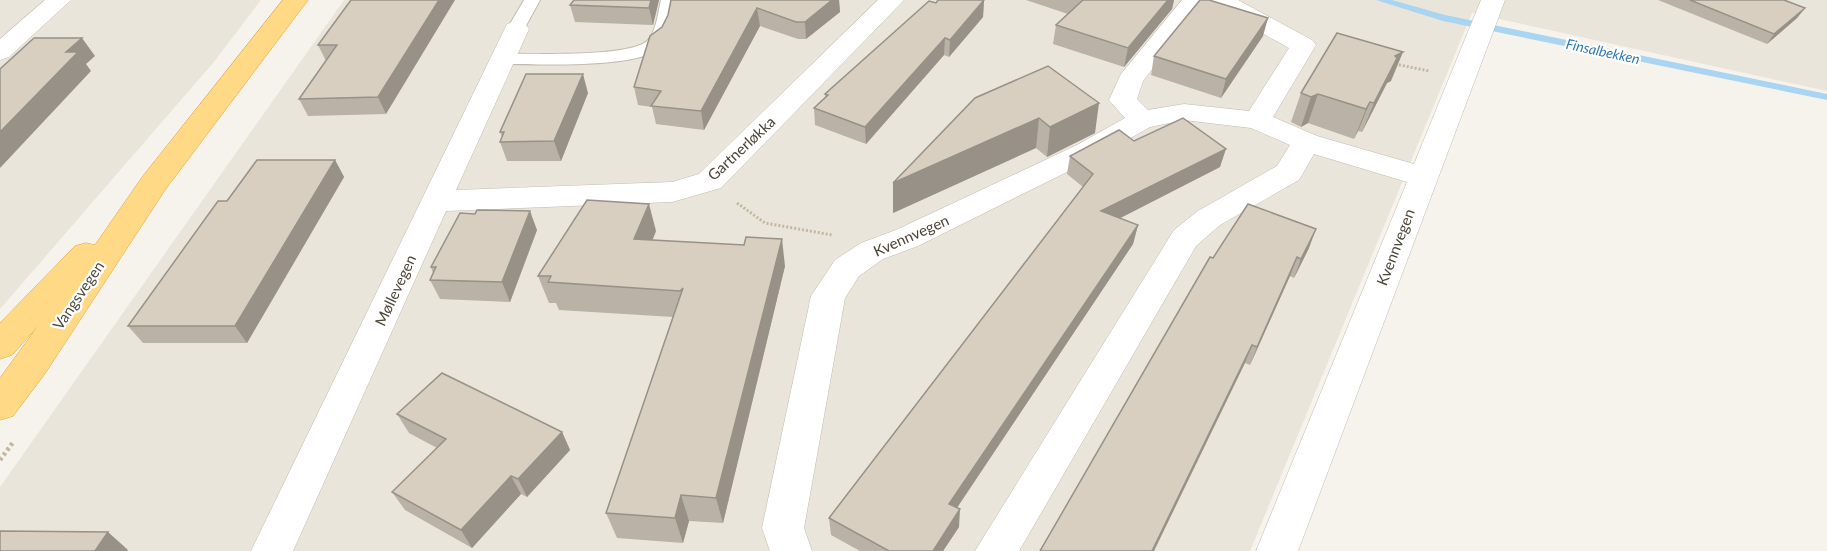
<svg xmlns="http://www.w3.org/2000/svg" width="1827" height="551" font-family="Lato,sans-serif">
	<rect width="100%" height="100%" fill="#f6f3ec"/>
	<!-- residential -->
	<g fill="#eae5da">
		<path d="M0 0H261L213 63 0 309Z"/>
		<path d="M344 0H1827V91L1472 13 1250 551H0V487Z"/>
	</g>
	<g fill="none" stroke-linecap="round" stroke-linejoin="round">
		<!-- stream -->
		<path fill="#a9d4f2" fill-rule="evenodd" d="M1376 0H1392L1445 15 1827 94V100L1443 21Z"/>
		<!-- service casing -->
		<g stroke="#c2bbae" stroke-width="2">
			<g id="service">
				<path d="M524 0H540L522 33H510L507 29Z"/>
				<path d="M661 0H677C673 15 672 37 660 48 636 69 536 64 503 64L494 59 503 54C530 53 632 58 648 40 657 30 658 11 661 0Z"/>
			</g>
		</g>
		<!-- minor casing -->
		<g stroke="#c2bbae" stroke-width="1">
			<g id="minor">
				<path d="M45 0H71L9 57 0 60V39Z"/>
				<path d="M878 0H904L721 188 672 202 446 211 293 551H251L507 24 516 21 525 24 529 29 456 190 672 182 699 174Z"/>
				<path d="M1182 0H1207L1143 81 1137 99 1148 110 1184 104 1249 111 1289 48 1211 5 1208 0H1238L1312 40 1316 45 1273 117 1317 136 1414 164 1481 0H1505L1298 551H1256L1407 182 1314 154 1299 180 1220 225 1196 246 1019 551H975L1174 230 1198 211 1277 166 1290 145 1251 128 1184 120 1150 127 1097 157 918 246 883 259 859 276 845 298 804 528 812 551H770L762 528 811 296 835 260 861 243 896 230 1077 145 1125 118 1109 100 1121 74Z"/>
			</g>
		</g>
		<!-- trunk casing -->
		<g stroke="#e0a43c" stroke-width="1">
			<path id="trunk" d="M283 0H308L165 190 44 375 13 416 0 420V378L38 326 12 355 0 359V323L75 246 86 243 95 245 143 176Z"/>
		</g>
		<!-- path-far1 -->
		<g stroke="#c4b79f" stroke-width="3" stroke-dasharray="2 2" stroke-linecap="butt">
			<path d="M1395 64 1429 71"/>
			<path d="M737 203 765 223 832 235"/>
		</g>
		<!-- path -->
		<path stroke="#c4b79f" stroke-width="4.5" stroke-dasharray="3 3" stroke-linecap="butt" d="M0 460 14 441"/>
		<!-- service -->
		<use href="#service" fill="#fff" fill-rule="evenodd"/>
		<!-- minor -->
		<use href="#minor" fill="#fff" fill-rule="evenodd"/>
		<!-- trunk -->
		<use href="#trunk" fill="#ffd985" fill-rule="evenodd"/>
	</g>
	<!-- wall -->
	<g fill="#bab2a6">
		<path d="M351 0 386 114 308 116 299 99 326 61 318 45Z"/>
		<path d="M574 0H659L653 25 575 22 570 5Z"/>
		<path d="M671 0H839L840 12 806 39H798L760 26 704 130 656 124 652 107 638 105 634 87 668 15Z"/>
		<path d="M984 0 983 17 949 57 944 55 866 144 815 125 814 108 825 98V94Z"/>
		<path d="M1026 0H1174L1172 9 1124 67 1053 44 1056 25 1068 14Z"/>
		<path d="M1658 0H1784L1805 8 1797 18 1767 44Z"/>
		<path d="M1263 36 1221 98 1151 75 1154 56Z"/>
		<path d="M1391 81 1387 83 1362 132 1358 131 1354 139 1308 123 1301 127 1291 122 1301 93Z"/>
		<path d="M588 93 561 161H507L500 142 502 137 500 132Z"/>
		<path d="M975 98 1095 133 1047 157 1036 148 893 213Z"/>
		<path d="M1134 141 1220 167 1120 218 1138 225 1133 244 957 508 959 527 943 551H860L831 535 829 518 1083 187 1067 174 1070 156Z"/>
		<path d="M335 160 344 177 247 343H143L128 326 227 201Z"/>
		<path d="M537 230 510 302 440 299 430 280 433 273 431 267Z"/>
		<path d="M656 231 652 240 785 266 723 523 689 521 683 543 617 538 606 513 673 317 559 310 556 303H549L538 276Z"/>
		<path d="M1309 248 1294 278 1290 276 1250 365 1245 363 1213 258Z"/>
		<path d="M397 414 562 432 570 450 527 497 521 494 472 548 405 510 392 492 437 448 409 433Z"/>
	</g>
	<!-- shaded-wall -->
	<g fill="#979187">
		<path d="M439 0H455L386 114 378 97Z"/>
		<path d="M651 0H659L653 25 649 8Z"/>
		<path d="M832 0H839L840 12 806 39 805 22Z"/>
		<path d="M984 0 983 17 949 57 950 40Z"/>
		<path d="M1168 0H1174L1172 9 1124 67 1128 48Z"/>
		<path d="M757 8 760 26 704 130 701 111Z"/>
		<path d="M1805 8 1797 18 1767 44 1774 34Z"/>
		<path d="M1268 18 1263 36 1221 98 1226 79Z"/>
		<path d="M82 38 95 56 86 64 91 71 0 168V132L66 52Z"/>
		<path d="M945 38 944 55 866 144 865 127Z"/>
		<path d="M1403 52 1391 81 1387 83 1362 132 1374 103 1395 56Z"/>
		<path d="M583 74 588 93 561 161 554 141Z"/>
		<path d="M1318 94 1308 123 1301 127 1311 97Z"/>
		<path d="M1370 102 1358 131 1354 139 1366 109Z"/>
		<path d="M1099 103 1095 133 1047 157 1050 127Z"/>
		<path d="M1039 118 1036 148 893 213V183Z"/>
		<path d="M1226 149 1220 167 1097 230 1101 211Z"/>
		<path d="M335 160 344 177 247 343 235 326Z"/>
		<path d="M649 204 656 231 642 267 634 239Z"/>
		<path d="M530 211 537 230 510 302 502 282Z"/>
		<path d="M1138 225 1133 244 948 521 949 504Z"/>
		<path d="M1316 229 1309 248 1294 278 1301 259Z"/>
		<path d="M782 239 785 266 723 523 716 498Z"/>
		<path d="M1297 257 1290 276 1250 365 1257 347Z"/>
		<path d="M1252 345 1245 363 1154 551H1152Z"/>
		<path d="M562 432 570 450 527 497 518 479Z"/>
		<path d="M511 476 521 494 472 548 461 530Z"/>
		<path d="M681 495 689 521 683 543 675 518Z"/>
		<path d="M960 509 959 527 943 551H933Z"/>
		<path d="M108 532 128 550 127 551H95Z"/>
	</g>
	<!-- building -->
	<g fill="#d8cfc1" stroke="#979187" stroke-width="1.5">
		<path d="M351 0H439L378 97 299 99 337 45H318Z"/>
		<path d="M574 0H651L649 8 570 5Z"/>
		<path d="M671 0H832L805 22H796L757 8 701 111 651 106 661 91 634 87 650 36 662 27 668 15Z"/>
		<path d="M938 0H984L950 40 945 38 865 127 814 108 828 95 825 94 929 1 936 3Z"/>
		<path d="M1083 0H1168L1128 48 1056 25Z"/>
		<path d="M1200 0H1209L1268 18 1226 79 1154 56Z"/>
		<path d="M1690 0H1784L1805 8 1774 34Z"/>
		<path d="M1337 33 1403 52 1395 56 1397 58 1374 103 1370 102 1366 109 1318 94 1311 97 1301 93Z"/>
		<path d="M34 38H82L66 52H78L0 132V69Z"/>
		<path d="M1048 66 1099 103 1050 127 1039 118 893 183 975 98Z"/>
		<path d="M526 74H583L554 141 500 142 504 132H500Z"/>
		<path d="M1183 118 1226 149 1101 211 1138 225 949 504 960 509 933 551H889L829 518 1093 174 1070 156 1119 130 1134 141Z"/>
		<path d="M257 160H335L235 326H128L218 201H227Z"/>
		<path d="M587 200 649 204 634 239 744 245 746 237 782 239 716 498 681 495 675 518 606 513 683 288 680 291 548 282 551 276H538Z"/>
		<path d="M1248 204 1316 229 1301 259 1297 257 1257 347 1252 345 1152 551H1040L1210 257 1213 258Z"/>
		<path d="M477 210 530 211 502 282 430 280 436 267H431L460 213 475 214Z"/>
		<path d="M442 373 562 432 518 479 511 476 461 530 392 492 446 439 397 414Z"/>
		<path d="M0 531 108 532 95 551H0Z"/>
	</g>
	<g text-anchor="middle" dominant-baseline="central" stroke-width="4.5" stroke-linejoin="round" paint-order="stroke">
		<!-- far-water labels -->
		<g font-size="14" font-style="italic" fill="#2e7ab2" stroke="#fff">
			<text transform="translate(1603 51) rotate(12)">Finsalbekken</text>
		</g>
		<!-- street labels -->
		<g font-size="15" fill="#4b4439" stroke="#fff">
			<text transform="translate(741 148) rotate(-43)">Gartnerløkka</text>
			<text transform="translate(911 235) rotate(-24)">Kvennvegen</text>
			<text transform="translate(1395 247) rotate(-69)">Kvennvegen</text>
			<text transform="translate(395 290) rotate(-65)">Møllevegen</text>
			<text transform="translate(78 295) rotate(-56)">Vangsvegen</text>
		</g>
	</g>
</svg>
